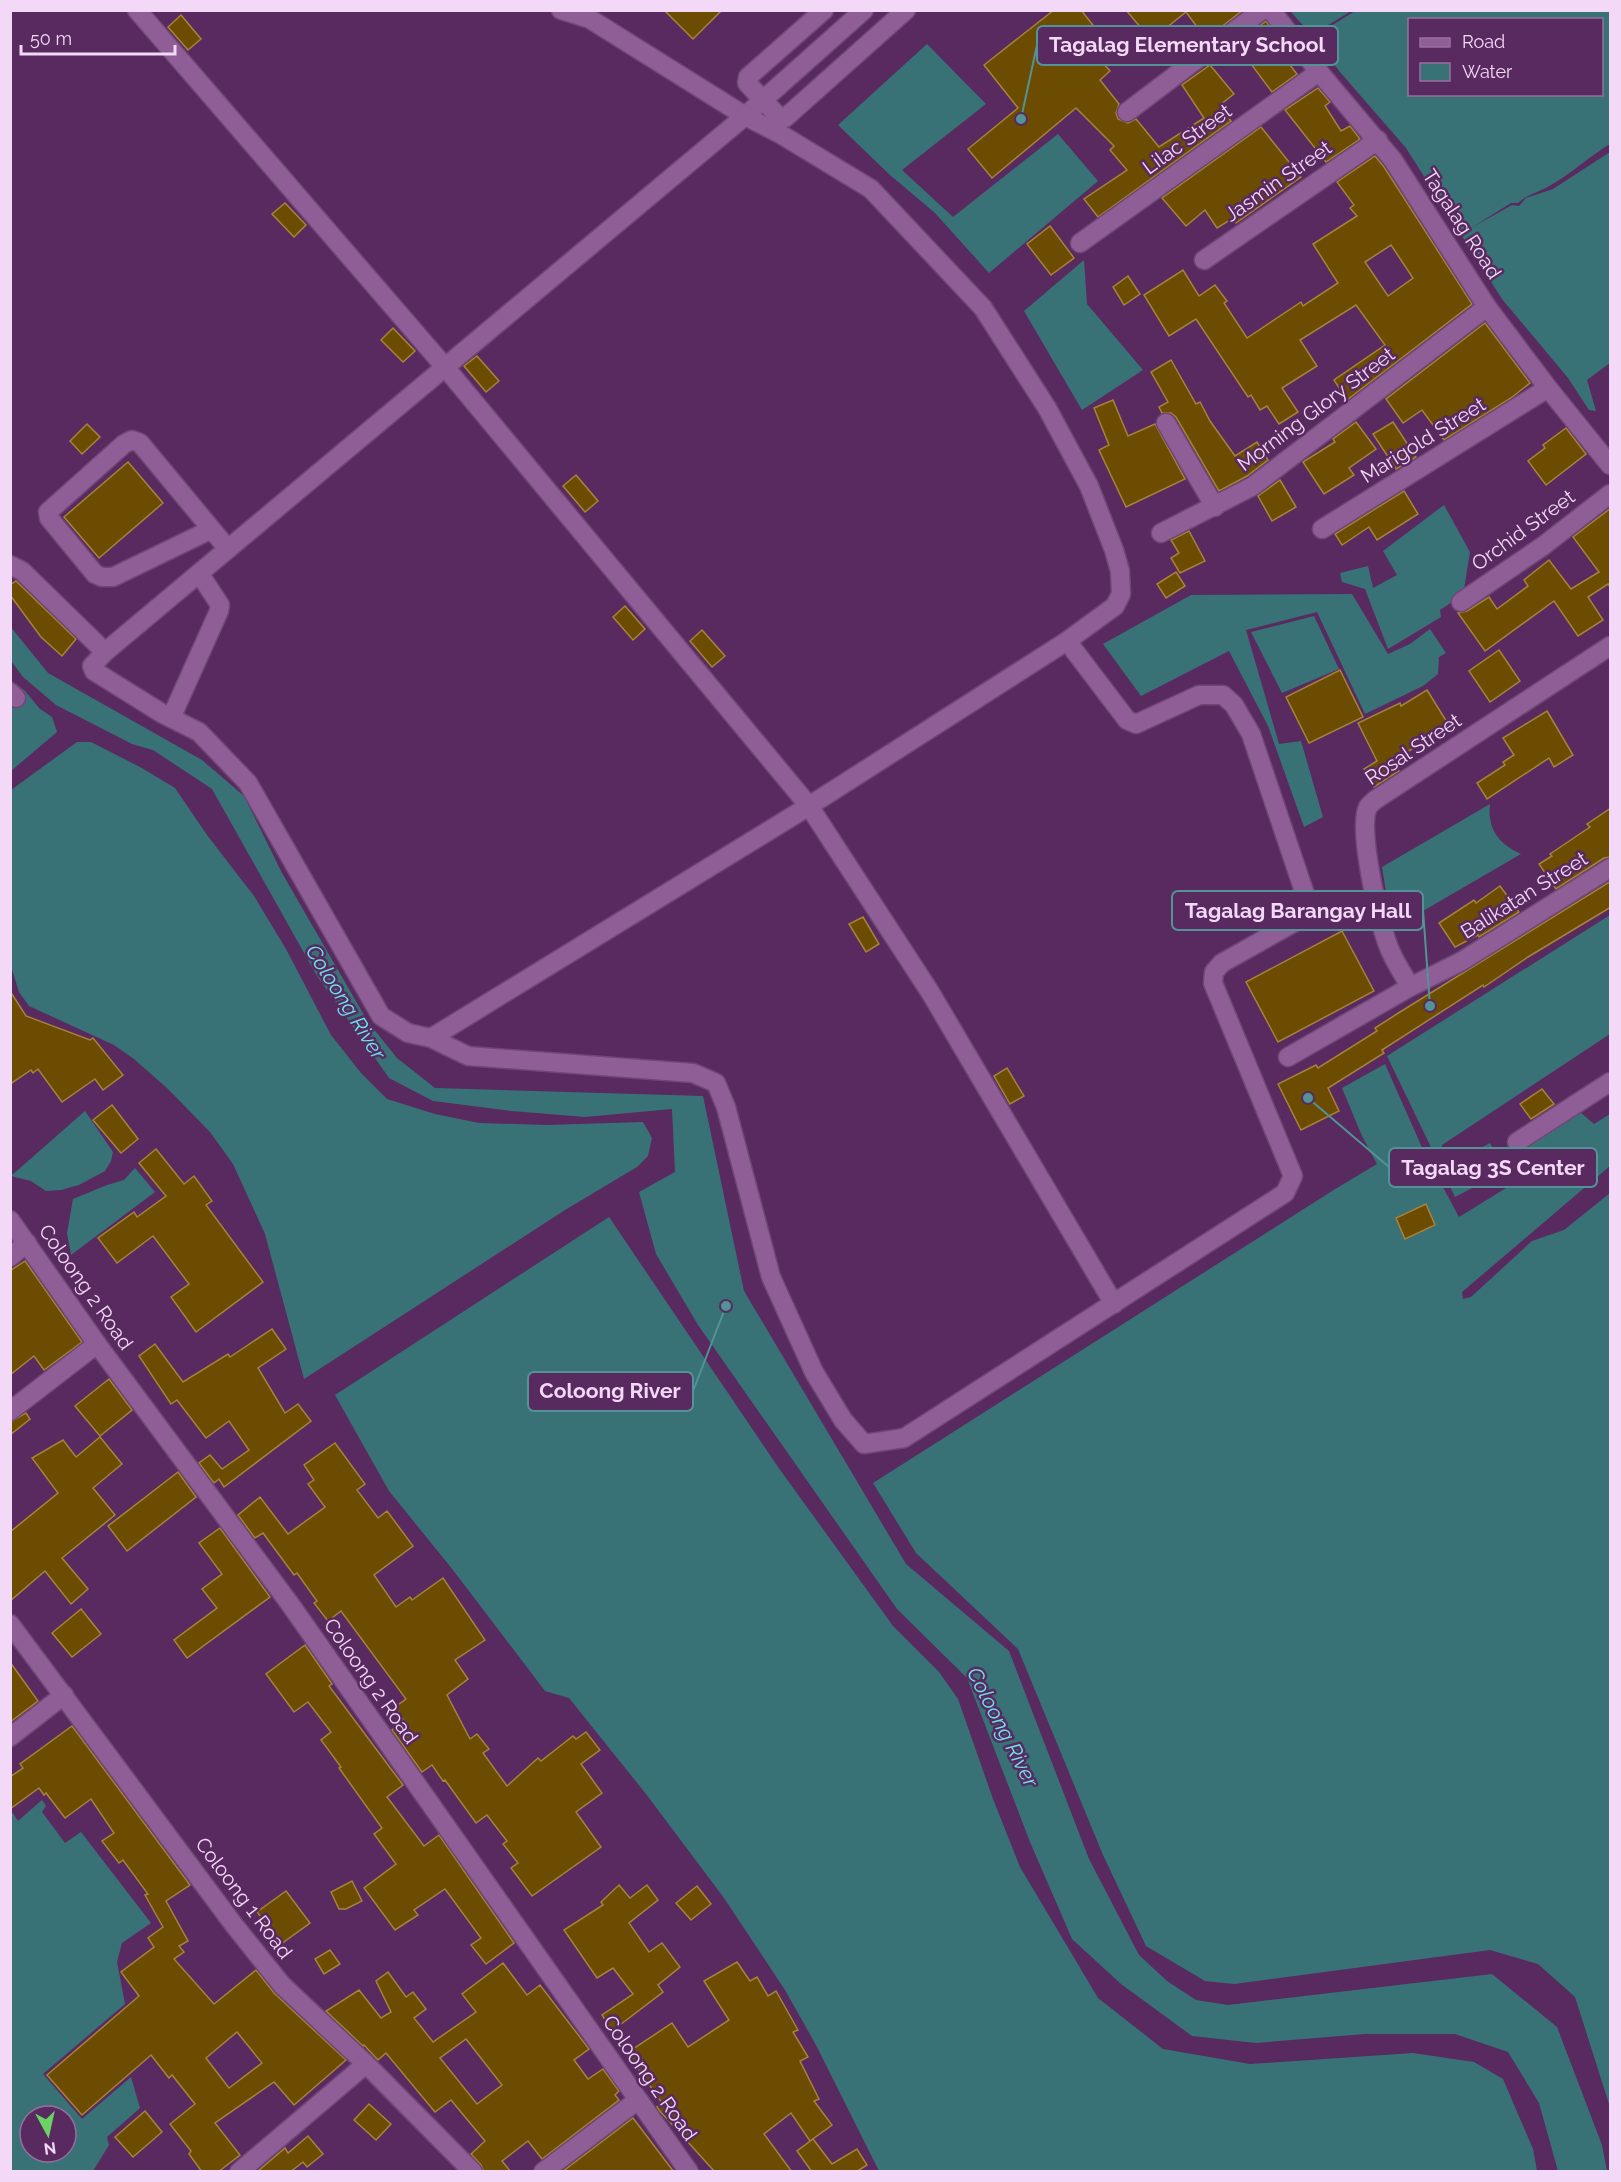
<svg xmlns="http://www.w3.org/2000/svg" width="1621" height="2182" font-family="Raleway,sans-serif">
	<rect width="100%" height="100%" fill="#582a5f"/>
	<!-- water -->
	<g fill="#387277" fill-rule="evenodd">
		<path d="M1290 11H1351L1312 35Z"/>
		<path d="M1355 11H1610V144C1590 156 1572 173 1551 185 1540 192 1528 194 1518 203H1511L1471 228 1512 205 1519 206 1526 198 1553 189 1610 152V363L1587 380 1596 411 1589 410 1568 378 1502 299 1406 148 1340 72 1313 37ZM1410 20H1602V94H1410Z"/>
		<path d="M927 44 986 104 902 170 953 217 1058 134 1098 181 989 273 935 213 890 175 838 125Z"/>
		<path d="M1084 260 1087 304 1143 370 1082 410 1024 311Z"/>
		<path d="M1444 505 1470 552 1463 595 1440 610 1441 617 1388 649 1365 589 1342 582 1340 573 1368 566 1373 588 1397 575 1383 551Z"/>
		<path d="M1352 594 1388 654 1410 644 1430 629 1446 653 1439 657 1438 674 1423 686 1365 714 1317 612 1246 630 1279 744 1301 741 1323 817 1304 827 1268 726 1229 651 1141 696 1103 644 1191 595Z"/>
		<path d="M1314 616 1339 669 1282 693 1251 632Z"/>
		<path d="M10 626 48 673 202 760 244 796 282 873 368 1022 397 1058 435 1088 703 1096 744 1291 906 1564 1009 1651 1089 1859 1139 1955 1167 1981 1196 2000 1228 2005 1492 1974 1557 2027 1602 2145 1607 2171H1558L1539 2103 1508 2052 1455 2034H1365L1256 2043 1192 2036 1121 1984 1072 1939 1030 1842 967 1678 897 1609 698 1325 656 1254 639 1192 675 1172 672 1109 585 1117 512 1111 433 1101 389 1078 317 976 212 789 153 750 132 744 56 705 23 677 11 661Z"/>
		<path d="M11 680 25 691 40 709 52 717 57 732 11 771Z"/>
		<path d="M77 742H91L140 767 175 788 207 835 254 896 286 949 331 1035 361 1073 387 1099 435 1114 479 1123 547 1125 643 1122 652 1138 648 1156 637 1167 565 1210 304 1379 265 1234 233 1164 210 1132 168 1089 134 1059 114 1045 29 1006 19 992 10 963 11 790Z"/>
		<path d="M1490 804C1487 829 1499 844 1521 854L1392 929 1382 867Z"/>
		<path d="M1610 915V1034L1442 1145 1441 1151 1457 1182 1470 1174 1461 1159 1490 1143 1497 1156 1522 1149 1523 1161 1455 1197 1387 1056Z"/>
		<path d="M1385 1064 1424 1152 1459 1217 1532 1172 1529 1144 1580 1112 1594 1124 1610 1114V1166L1462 1292 1463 1299 1471 1297 1532 1241 1564 1230 1610 1193V2107L1575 1997 1538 1964 1490 1950 1234 1984 1205 1981 1146 1946 1103 1855 1018 1649 916 1553 873 1483 1332 1191 1377 1164 1362 1136 1342 1088Z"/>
		<path d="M85 1111 113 1152 111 1161 105 1171 79 1185 61 1190 46 1191 31 1181 11 1176Z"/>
		<path d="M135 1168 155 1192 71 1255 67 1233 73 1199 107 1185 124 1180Z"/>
		<path d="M609 1217 778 1467 893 1626 939 1672 958 1699 993 1799 1020 1867 1098 1998 1163 2049 1250 2064 1413 2053 1474 2062 1503 2079 1533 2149 1537 2171H879L816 2045 785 1990 724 1898 646 1794 569 1698 545 1691 453 1570 389 1491 335 1395Z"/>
		<path d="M42 1800 46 1806 42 1812 65 1843 81 1832 151 1923 122 1943 117 1962 125 2004 43 2074 82 2119 131 2077 140 2108 107 2137 109 2145 93 2171H11V1815L13 1813 18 1821ZM30 2116H66V2152H30Z"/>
	</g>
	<!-- building -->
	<g fill="#6b4c00" stroke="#a7833a" stroke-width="1.5" fill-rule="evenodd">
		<path d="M664 10H722L693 39Z"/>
		<path d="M1054 10H1081L1104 39 1106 38 1118 52 1104 64 1110 71 1100 80 1119 104 1116 113 1118 119 1128 123 1136 119 1159 147 1204 118 1182 85 1210 65 1234 94 1220 105 1231 121 1098 217 1084 199 1127 170 1110 150 1114 146 1076 108 992 178 968 149 1018 108 984 65Z"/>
		<path d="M1126 10H1243L1206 39 1186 12 1151 40Z"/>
		<path d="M181 15 201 39 188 50 168 27Z"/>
		<path d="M1266 21 1275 34 1269 38 1297 74 1272 92 1236 44Z"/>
		<path d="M1318 88 1330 102 1325 106 1341 131 1350 126 1360 139 1326 162 1285 110Z"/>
		<path d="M1261 127 1301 177 1236 223 1233 218 1217 228 1205 210 1186 226 1162 198Z"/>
		<path d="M1375 156 1384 167 1472 304 1347 400 1334 380 1385 345 1356 305 1300 340 1317 366 1282 388 1298 412 1279 424 1267 406 1260 410 1251 395 1248 397 1196 319 1169 336 1144 295 1183 270 1199 296 1215 285 1227 301 1224 303 1247 338 1301 302 1303 306 1338 283 1313 244 1357 216 1350 208 1354 205 1337 182ZM1391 245 1413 278 1388 296 1365 262Z"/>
		<path d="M285 203 306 225 294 237 272 214Z"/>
		<path d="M1050 226 1074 258 1051 275 1027 244Z"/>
		<path d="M1128 276 1140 294 1124 305 1113 287Z"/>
		<path d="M1485 323 1530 383 1511 398 1444 440 1422 410 1403 423 1386 399Z"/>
		<path d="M393 328 415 351 403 362 381 340Z"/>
		<path d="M477 356 499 381 486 392 464 366Z"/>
		<path d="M1171 360 1196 404 1200 402 1210 421 1235 456 1257 442 1268 460 1247 476 1219 491 1176 417 1171 413H1162L1159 407 1168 402 1151 372Z"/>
		<path d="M1113 400 1128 436 1155 424 1185 479 1126 507 1099 450 1109 445 1094 408Z"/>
		<path d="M1356 422 1376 449 1349 468 1354 475 1324 494 1303 462 1335 442 1333 439Z"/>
		<path d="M1393 422 1416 457 1396 469 1373 434Z"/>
		<path d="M87 424 100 437 82 454 70 441Z"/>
		<path d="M1566 428 1586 454 1546 485 1528 461 1545 448 1543 445Z"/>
		<path d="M128 462 163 503 99 558 64 517Z"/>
		<path d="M576 475 598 501 585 512 563 486Z"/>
		<path d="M1280 480 1296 507 1272 521 1258 496Z"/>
		<path d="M1404 491 1418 514 1377 540 1369 527 1342 545 1335 534Z"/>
		<path d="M1611 508V588L1608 584 1588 597 1603 620 1578 636 1554 601 1485 651 1458 613 1467 611 1489 597 1497 609 1528 586 1524 580 1549 560 1571 589 1599 572 1573 537Z"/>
		<path d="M1189 531 1205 561 1180 573 1171 558 1179 553 1171 540Z"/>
		<path d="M1176 572 1185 586 1166 598 1157 584Z"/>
		<path d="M16 581 76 639 62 656 41 637 10 595V585Z"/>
		<path d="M625 606 645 629 633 640 613 617Z"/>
		<path d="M702 630 725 656 712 667 690 641Z"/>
		<path d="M1499 650 1520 681 1490 702 1469 671Z"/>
		<path d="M1340 670 1363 717 1309 743 1286 697Z"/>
		<path d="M1427 690 1450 727 1393 760 1399 771 1374 787 1364 769 1377 761 1358 723 1400 703 1401 706Z"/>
		<path d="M1547 711 1573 755 1554 767 1549 758 1487 799 1477 783 1505 765 1503 762 1514 755 1503 738Z"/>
		<path d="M1611 808V857L1604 858 1556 889 1539 864 1552 856 1550 854 1590 827 1587 824Z"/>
		<path d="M1611 881V907L1528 957 1484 987 1483 985 1382 1050 1384 1053 1328 1088 1339 1111 1301 1130 1278 1084 1316 1065 1318 1068 1377 1031 1375 1028 1400 1012Z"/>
		<path d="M1500 886 1519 912 1479 937 1478 935 1455 947 1439 923 1474 900 1476 903Z"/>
		<path d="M863 917 879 944 866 952 849 924Z"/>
		<path d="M1342 931 1374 991 1278 1042 1246 982Z"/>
		<path d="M10 991 26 1016 90 1040 93 1038 123 1075 103 1090 95 1079 62 1102 38 1069 33 1073 31 1070 10 1084Z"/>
		<path d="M1007 1068 1024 1096 1010 1104 994 1076Z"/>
		<path d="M1542 1089 1554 1104 1531 1119 1520 1104Z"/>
		<path d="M112 1105 138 1139 121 1153 93 1120Z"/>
		<path d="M156 1149 184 1184 194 1176 212 1201 206 1205 263 1282 196 1332 171 1297 189 1284 153 1236 117 1263 98 1238 134 1212 137 1217 166 1196 139 1163Z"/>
		<path d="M1426 1204 1435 1225 1405 1239 1396 1218Z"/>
		<path d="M25 1261 82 1342 44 1370 34 1356 10 1375V1271Z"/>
		<path d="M272 1329 286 1349 258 1368 285 1413 298 1404 311 1421 224 1487 219 1479 214 1483 199 1463 210 1455 222 1469 249 1450 229 1421 206 1438 177 1400 171 1404 139 1356 155 1344 183 1382 228 1354 230 1357Z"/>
		<path d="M109 1379 132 1410 100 1436 75 1406Z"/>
		<path d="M26 1413 30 1419 10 1435V1422Z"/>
		<path d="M100 1437 122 1464 93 1488 115 1515 62 1558 88 1589 71 1604 45 1571 10 1601V1532L58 1493 32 1458 63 1440 76 1457Z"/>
		<path d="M335 1443 365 1484 357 1490 378 1518 387 1511 413 1546 374 1575 396 1607 410 1597 412 1600 443 1578 485 1640 455 1660 468 1679 447 1695 470 1739 477 1734 489 1749 483 1753 507 1786 538 1758 541 1761 573 1736 576 1739 586 1732 600 1750 581 1764 602 1793 576 1812 601 1847 532 1896 511 1868 518 1863 503 1844 507 1841 487 1815 476 1823 445 1780 443 1781 432 1765 422 1772 392 1730 404 1721 395 1707 406 1699 341 1611 328 1621 314 1603 317 1601 297 1573 294 1575 263 1533 255 1538 238 1515 260 1497 288 1534 325 1507 308 1484 314 1480 304 1465Z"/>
		<path d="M178 1472 196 1497 127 1551 108 1526Z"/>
		<path d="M220 1528 270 1597 187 1658 174 1640 217 1608 202 1589 222 1574 199 1543Z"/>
		<path d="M81 1609 101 1634 72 1657 52 1633Z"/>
		<path d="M305 1645 332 1684 329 1686 403 1785 387 1797 424 1846 439 1835 514 1943 486 1964 471 1945 481 1938 445 1889 414 1910 418 1915 395 1930 364 1888 396 1864 374 1834 382 1828 339 1768 341 1767 321 1740 331 1732 308 1702 294 1712 266 1674Z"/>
		<path d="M10 1662 38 1701 10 1722Z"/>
		<path d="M72 1726 190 1885 166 1901 188 1941 179 1946 184 1952 174 1959 214 2004 256 1970 274 1993 346 2060 294 2105 274 2082 215 2123 240 2155 218 2172H202L189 2154 191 2151 170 2124 195 2104 172 2075 169 2078 151 2055 82 2115 47 2075 139 1996 121 1972 154 1947 148 1938 163 1927 145 1895 148 1894 123 1860 119 1863 102 1841 114 1833 91 1799 65 1818 46 1793 44 1795 39 1788 10 1809V1777L23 1768 20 1764ZM237 2032 262 2063 229 2088 206 2058Z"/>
		<path d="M352 1881 362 1901 346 1909H339L331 1892Z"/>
		<path d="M619 1885 630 1898 647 1885 658 1900 629 1923 649 1952 662 1943 680 1967 658 1985 663 1992 612 2031 602 2015 633 1994 613 1968 597 1978 564 1930 603 1905 601 1902Z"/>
		<path d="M697 1886 711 1904 691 1920 676 1903Z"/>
		<path d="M286 1891 310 1923 281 1944 257 1912Z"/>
		<path d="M330 1950 340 1964 324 1974 315 1959Z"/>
		<path d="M737 1962 750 1981 757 1977 768 1996 776 1991 798 2030 793 2032 808 2057 800 2061 819 2099 814 2101 832 2125 810 2141 791 2113 764 2134 792 2172H715L659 2110 657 2107 662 2103 627 2053 672 2023 688 2047 729 2020 704 1981Z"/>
		<path d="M503 1963 527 1995 540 1985 589 2049 574 2060 588 2079 603 2069 619 2091 615 2095 619 2100 542 2159 528 2141 502 2161 511 2172H484L481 2165 471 2154 485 2141 451 2100 435 2112 386 2053 378 2060 364 2045 363 2046 326 2011 359 1990 381 2018 391 2012 376 1981 388 1972 406 1997 413 1992 426 2009 414 2018 433 2042 476 2012 462 1994ZM466 2039 502 2085 477 2104 440 2058Z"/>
		<path d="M369 2104 391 2124 376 2140 354 2120Z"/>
		<path d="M145 2111 162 2132 133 2157 115 2137Z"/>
		<path d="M633 2118 674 2172H562Z"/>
		<path d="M308 2136 323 2154 307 2167 303 2162 290 2172H257L285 2148 288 2153Z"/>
		<path d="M813 2139 832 2164 857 2149 867 2165 856 2172H812L797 2151Z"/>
	</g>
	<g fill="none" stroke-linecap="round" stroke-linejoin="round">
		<!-- minor casing -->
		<g stroke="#6f4775" stroke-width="21">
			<g id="minor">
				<path d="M137 10 445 367 809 806 930 992 1114 1304"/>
				<path d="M824 10 748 77 747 83 779 117 785 118 906 10"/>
				<path d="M864 10 745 116 105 652 92 666 94 671 163 714 199 732 248 783 381 1016 408 1033 431 1038 468 1056 693 1073 716 1083 726 1107 771 1277 814 1372 843 1420 864 1444 904 1438 1285 1193 1293 1176 1213 983 1214 972 1222 963 1295 922 1304 913 1307 900 1251 734 1234 705 1223 695H1199L1136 724 1127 720 1067 641"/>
				<path d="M1271 10 1319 72 1393 160 1487 307 1548 388 1610 465"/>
				<path d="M1127 112 1262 10"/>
				<path d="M1080 243 1319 72"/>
				<path d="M1204 260 1378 140"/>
				<path d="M1166 423 1215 507"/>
				<path d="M1322 529 1548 388"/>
				<path d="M210 530 113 577H102L95 574 49 518 48 512 124 444 132 440 140 443 228 549"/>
				<path d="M1161 533 1253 486 1487 307"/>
				<path d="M10 565 22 571 105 652"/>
				<path d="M1461 602 1543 546 1610 494"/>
				<path d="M10 692 16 698"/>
				<path d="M171 718 219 611 220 605 199 573"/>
				<path d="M1410 987C1403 973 1393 960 1388 945 1379 921 1357 828 1368 807 1370 804 1372 803 1375 800L1610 646"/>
				<path d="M431 1038 809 806 1067 641 1115 606 1121 594 1120 571 1114 550 1089 486 1047 408 983 308 871 189 782 135 745 116 590 19 561 10"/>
				<path d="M1288 1057 1410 987 1462 961 1610 868"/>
				<path d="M1517 1142 1610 1082"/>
				<path d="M10 1220 97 1344 290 1604 689 2172"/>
				<path d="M10 1257 27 1243"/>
				<path d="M10 1411 97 1344"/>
				<path d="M10 1624 234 1925 282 1985 366 2064 473 2172"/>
				<path d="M10 1737 64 1695"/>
				<path d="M239 2172 366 2064"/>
				<path d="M543 2172 638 2100"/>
			</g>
		</g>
		<!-- minor -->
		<use href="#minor" stroke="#8f5e96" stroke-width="18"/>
	</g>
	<g text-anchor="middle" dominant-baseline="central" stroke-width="5" stroke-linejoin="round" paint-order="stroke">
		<!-- street labels -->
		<g font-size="20" fill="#f3d8f7" stroke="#582a5f">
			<text transform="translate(1187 139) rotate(-36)">Lilac Street</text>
			<text transform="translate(1278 181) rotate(-35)">Jasmin Street</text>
			<text transform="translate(1462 224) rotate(57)">Tagalag Road</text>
			<text transform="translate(1316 409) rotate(-37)">Morning Glory Street</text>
			<text transform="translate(1423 440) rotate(-32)">Marigold Street</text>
			<text transform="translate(1523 530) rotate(-36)">Orchid Street</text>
			<text transform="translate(1413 749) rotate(-34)">Rosal Street</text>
			<text transform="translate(1524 895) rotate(-32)">Balikatan Street</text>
			<text transform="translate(86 1287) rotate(55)">Coloong 2 Road</text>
			<text transform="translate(371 1681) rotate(55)">Coloong 2 Road</text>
			<text transform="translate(244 1898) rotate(53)">Coloong 1 Road</text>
			<text transform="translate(650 2078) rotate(55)">Coloong 2 Road</text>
		</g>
		<!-- water labels -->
		<g font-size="21" font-style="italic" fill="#6be5ef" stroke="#582a5f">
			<text transform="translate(346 1002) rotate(58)">Coloong River</text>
			<text transform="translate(1003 1727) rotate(63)">Coloong River</text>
		</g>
	</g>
	<!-- callouts -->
	<path fill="none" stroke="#539397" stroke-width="2" d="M1021 119L1037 45M1430 1006L1423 910M1308 1098L1389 1167M726 1306L693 1391"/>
	<g fill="#539397" stroke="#582a5f" stroke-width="2">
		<circle cx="1021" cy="119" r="6"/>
		<circle cx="1430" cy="1006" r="6"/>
		<circle cx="1308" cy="1098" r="6"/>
		<circle cx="726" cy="1306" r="6"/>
	</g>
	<g fill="#582a5f" stroke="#539397" stroke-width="2">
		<rect x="1037" y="26" width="301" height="39" rx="6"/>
		<rect x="1172" y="891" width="251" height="39" rx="6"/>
		<rect x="1389" y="1148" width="208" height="39" rx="6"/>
		<rect x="528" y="1372" width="165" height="39" rx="6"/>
	</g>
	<g font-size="21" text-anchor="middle" font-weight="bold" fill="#f3d8f7">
		<text x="1187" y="52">Tagalag Elementary School</text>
		<text x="1298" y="918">Tagalag Barangay Hall</text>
		<text x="1493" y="1175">Tagalag 3S Center</text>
		<text x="610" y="1398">Coloong River</text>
	</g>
	<!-- border -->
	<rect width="1621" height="2182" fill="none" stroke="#f3d8f7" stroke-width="24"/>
	<!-- legend -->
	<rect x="1408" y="18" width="195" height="78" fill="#582a5f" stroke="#96709c" stroke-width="1.5"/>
	<rect x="1420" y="38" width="30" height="9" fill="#8f5e96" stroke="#96709c" stroke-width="1.5"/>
	<text x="1462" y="48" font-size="18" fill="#f3d8f7">Road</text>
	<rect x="1420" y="63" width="30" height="18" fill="#387277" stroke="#96709c" stroke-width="1.5"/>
	<text x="1462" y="78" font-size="18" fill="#f3d8f7">Water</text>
	<!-- north arrow -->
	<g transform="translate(48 2134) rotate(172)"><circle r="28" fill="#582a5f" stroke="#96709c" stroke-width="1.5"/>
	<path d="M0-4.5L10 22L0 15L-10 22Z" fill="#6ad363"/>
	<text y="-9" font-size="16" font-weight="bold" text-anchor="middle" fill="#f3d8f7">N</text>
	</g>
	<!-- scale -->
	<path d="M21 45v9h154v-9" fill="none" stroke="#f3d8f7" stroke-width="3"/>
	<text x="30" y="45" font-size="18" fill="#f3d8f7" stroke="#582a5f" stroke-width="4.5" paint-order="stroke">50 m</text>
</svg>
